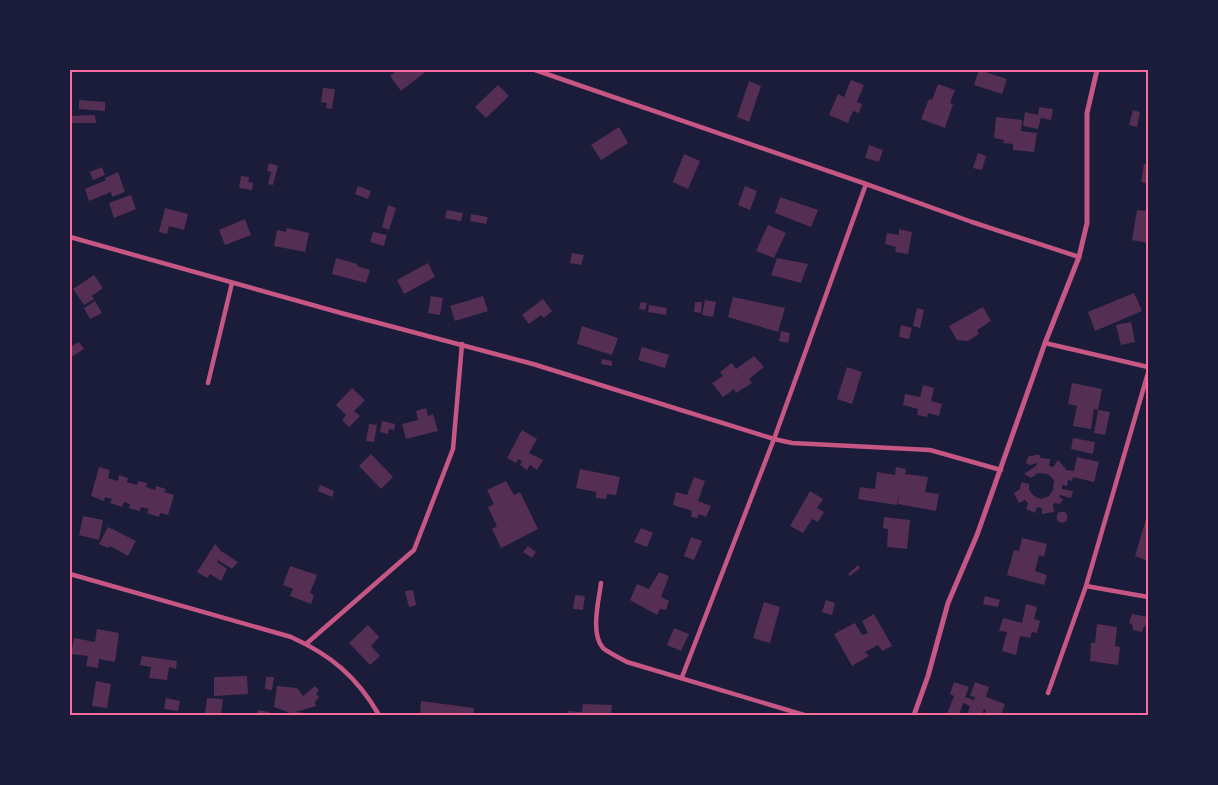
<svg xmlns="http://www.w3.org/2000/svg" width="1218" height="785" font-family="Arial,sans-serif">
	<rect width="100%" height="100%" fill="#1b1b3a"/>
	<!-- building -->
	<g fill="#542f53">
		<path d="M398 70H428L401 91 390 76Z"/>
		<path d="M979 70 1007 79 1002 94 974 85Z"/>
		<path d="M851 80 864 85 857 102 862 104 859 113 853 111 848 123 829 115 838 94 844 97Z"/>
		<path d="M749 81 761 86 749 122 737 117Z"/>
		<path d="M938 84 955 90 950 103 953 104 945 128 921 119 929 99 932 100Z"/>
		<path d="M498 85 509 96 486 118 475 107Z"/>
		<path d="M323 88 335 89 332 109 326 108 327 103 321 102Z"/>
		<path d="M79 100 105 102V111L79 109Z"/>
		<path d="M1039 107 1053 109 1051 120 1041 118 1038 129 1023 126 1025 112 1038 115Z"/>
		<path d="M1133 110 1140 112 1137 127 1129 125Z"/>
		<path d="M95 115 96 123H71V116Z"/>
		<path d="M996 117 1022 120 1021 131 1037 133 1034 152 1013 150V144L1003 143 1004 140 994 138Z"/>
		<path d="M619 127 628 143 601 160 591 145Z"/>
		<path d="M869 145 883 150 879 162 865 158Z"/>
		<path d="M978 153 986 156 982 170 973 168Z"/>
		<path d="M684 154 700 161 688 189 673 182Z"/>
		<path d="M269 163 278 166 273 185 268 184 271 172 267 171Z"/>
		<path d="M1144 164 1148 165V184L1141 182Z"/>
		<path d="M102 167 105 175 93 180 90 172Z"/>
		<path d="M118 172 125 192 112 197 111 192 89 201 85 189 106 180 105 178Z"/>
		<path d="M241 176 249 177 248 182 253 183 252 190 239 188Z"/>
		<path d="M358 186 371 191 368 199 355 194Z"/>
		<path d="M745 186 757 191 750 210 738 205Z"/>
		<path d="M131 195 136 209 114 218 109 203Z"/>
		<path d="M780 197 818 210 811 227 775 213Z"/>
		<path d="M388 205 396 208 389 230 382 227Z"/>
		<path d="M165 208 188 214 184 230 169 226 167 234 159 232Z"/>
		<path d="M447 210 463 213 461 221 445 218Z"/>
		<path d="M1137 210 1148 211V243L1132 240Z"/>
		<path d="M471 214 488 217 486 224 470 221Z"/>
		<path d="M245 219 251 235 225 245 219 230Z"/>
		<path d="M768 225 786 233 774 258 756 251Z"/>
		<path d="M287 228 309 233 305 252 274 246 277 230 286 232Z"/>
		<path d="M899 229 912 232 908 254 895 252 896 247 885 244 887 233 899 235Z"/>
		<path d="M373 232 387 235 384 246 370 242Z"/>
		<path d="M572 253 584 255 581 265 570 263Z"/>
		<path d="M336 258 357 264V266L370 270 366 283 332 274Z"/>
		<path d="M777 258 808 264 801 283 771 275Z"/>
		<path d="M428 263 435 277 404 294 397 280Z"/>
		<path d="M94 275 103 288 92 296 94 299 84 305 73 289Z"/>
		<path d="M1134 293 1142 311 1095 331 1088 312Z"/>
		<path d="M431 296 443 298 440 315 428 313Z"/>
		<path d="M483 296 488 311 455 321 450 306Z"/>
		<path d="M733 297 785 308 778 332 728 317Z"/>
		<path d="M543 299 552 311 544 318 541 315 529 324 522 315Z"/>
		<path d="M705 300 716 302 713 317 702 315Z"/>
		<path d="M95 301 102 313 90 319 84 308Z"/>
		<path d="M641 302 647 303 645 310 639 309Z"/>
		<path d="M695 302H702L701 313 694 312Z"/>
		<path d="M649 305 667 308 666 315 648 312Z"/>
		<path d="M983 307 991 321 977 330 979 334 968 341 957 340 949 326Z"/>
		<path d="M917 308 924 310 920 328 913 326Z"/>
		<path d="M1131 322 1135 342 1121 345 1116 325Z"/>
		<path d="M901 325 912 328 909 339 899 337Z"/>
		<path d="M582 326 618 338 612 355 577 344Z"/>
		<path d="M781 331 790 333 788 343 779 341Z"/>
		<path d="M79 342 84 349 70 358V347Z"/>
		<path d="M642 347 669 355 665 368 638 360Z"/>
		<path d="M754 356 764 367 749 379 752 383 736 393 734 389 723 397 712 383 723 376 720 372 732 363 736 369Z"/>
		<path d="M602 359 612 361V366L601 364Z"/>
		<path d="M847 367 862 372 852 404 837 399Z"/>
		<path d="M1072 383 1102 389 1098 410 1110 412 1105 435 1094 433 1098 410 1094 409 1091 429 1073 426 1077 406 1068 404Z"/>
		<path d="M923 385 934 388 931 401 942 404 939 416 928 413 927 417 917 415 918 409 903 405 905 394 920 397Z"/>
		<path d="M352 388 365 400 354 411 360 416 349 427 342 420 346 415 336 405Z"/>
		<path d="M426 408 428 416 433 414 438 431 406 439 402 424 418 420 416 411Z"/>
		<path d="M382 421 395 424 394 430 389 429 388 434 380 432Z"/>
		<path d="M369 424 377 425 374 442 366 441Z"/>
		<path d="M522 430 537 439 529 453 543 460 537 470 530 465 527 470 520 465 522 461 518 459 516 463 507 458Z"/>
		<path d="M1073 438 1095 442 1093 454 1071 449Z"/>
		<path d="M371 454 393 477 381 489 359 466Z"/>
		<path d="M1034 455H1040V458L1050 459 1049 466 1053 467 1058 460 1066 469 1065 470 1074 471 1077 457 1099 462 1094 482 1073 477 1072 481 1068 480 1067 486 1062 485V489L1073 491 1071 498 1060 495 1059 497 1063 499 1060 504 1055 503 1053 505 1054 512 1042 514V508L1037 507 1035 513 1026 509 1028 503 1025 500 1019 503 1014 493 1020 489 1021 482 1029 484V490L1034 496 1041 499 1049 496 1053 490 1054 480 1048 474 1038 473 1031 478 1024 474 1037 465V463L1030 465 1027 464 1026 462 1029 456H1033Z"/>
		<path d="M99 467 110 470 108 478 118 481 119 475 128 478 127 482 137 485 138 481 147 483 146 487 155 490 156 486 166 489 164 492 174 495 168 515 160 513 159 517 147 513 149 509 141 507 140 511 129 508 130 504 124 502 122 507 110 503 112 499 105 497 104 501 91 496Z"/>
		<path d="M896 467 906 469 905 474 928 477 925 492 939 494 936 511 898 504 899 492 897 505 858 499 860 487 875 489 877 472 895 475Z"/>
		<path d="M580 469 620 477 616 495 607 494 606 499 596 498V492L576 488Z"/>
		<path d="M694 477 705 481 698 501 711 506 706 517 699 514 697 518 691 517 692 511 673 505 676 492 687 495Z"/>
		<path d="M506 481 514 495 520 492 538 529 501 548 492 529 497 526 488 507 494 504 487 490Z"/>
		<path d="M320 485 334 491 332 497 318 491Z"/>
		<path d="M810 491 823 499 817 508 824 512 818 522 812 519 803 533 790 526Z"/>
		<circle cx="1062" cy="517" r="5.5"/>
		<path d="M83 516 103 520 99 540 79 535Z"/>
		<path d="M884 517 910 520 907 549 887 547 888 529 883 528Z"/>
		<path d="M1146 519 1148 520V561L1135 556Z"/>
		<path d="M108 527 136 541 128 556 110 546 108 548 99 544Z"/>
		<path d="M641 528 653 533 647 547 634 542Z"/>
		<path d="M691 537 702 541 694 560 684 556Z"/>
		<path d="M1022 538 1047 544 1044 557 1039 555 1035 571 1047 575 1044 585 1007 575 1014 550 1019 551Z"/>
		<path d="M215 544 221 551 238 562 232 569 218 560 217 562 227 569 221 581 210 574 207 578 197 572Z"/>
		<path d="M528 546 536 552 532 558 523 552Z"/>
		<path d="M858 565 860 568 850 576 848 574Z"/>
		<path d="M290 566 317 575 310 593 314 595 311 604 290 596 293 589 283 585Z"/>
		<path d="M659 572 669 576 661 597 669 601 666 610 660 609 657 615 630 600 637 584 649 589Z"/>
		<path d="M413 590 416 605 409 607 405 591Z"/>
		<path d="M575 595 585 596 583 610 573 609Z"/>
		<path d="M985 596 1000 600 998 607 983 604Z"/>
		<path d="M826 600 835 603 832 615 822 612Z"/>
		<path d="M764 602 780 607 770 643 753 638Z"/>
		<path d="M1026 604 1037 607 1034 619 1040 621 1037 633 1032 632 1030 638 1020 636 1016 655 1002 651 1007 632 999 631 1003 618 1022 623Z"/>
		<path d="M874 614 892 646 882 651 878 645 865 652 869 656 852 666 834 634 855 623 862 635 868 633 862 621Z"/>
		<path d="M1132 614 1148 617V627L1144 626 1142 632 1133 630 1132 624 1129 623Z"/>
		<path d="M1097 624 1117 627 1115 646 1120 647 1118 665 1090 661 1091 643H1095Z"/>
		<path d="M368 625 379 637 371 646 380 656 370 665 349 643Z"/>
		<path d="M674 628 689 634 681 651 667 645Z"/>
		<path d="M97 629 119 633 115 662 99 659 98 668 86 666 88 656 71 654 74 638 95 642Z"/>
		<path d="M142 656 177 661 176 669 169 667 167 680 149 678 151 667 140 665Z"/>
		<path d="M247 676 248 694 214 696V677Z"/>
		<path d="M266 677H274L272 690 265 689Z"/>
		<path d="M96 681 111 684 107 708 92 706Z"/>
		<path d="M954 682 969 687 965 697 974 700 975 697 970 696 975 682 989 687 986 697 1005 704 1001 715H984L986 710 984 709 982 715H967L970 706 963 703 959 715 947 714 954 696 950 694Z"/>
		<path d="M277 686 297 688 303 696 315 686 319 690 316 694 319 697 315 702 316 706 296 712 314 714V715H289L290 713 274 707Z"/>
		<path d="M166 698 180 701 178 711 164 709Z"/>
		<path d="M207 698 223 699 221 714 205 713Z"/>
		<path d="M421 701 474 708 473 715H420Z"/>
		<path d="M583 704 612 705 611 715H568V711L582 712Z"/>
		<path d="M258 710 269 712V715H257Z"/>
	</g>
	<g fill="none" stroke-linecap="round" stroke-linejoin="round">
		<!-- minor -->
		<g stroke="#c65784" stroke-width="4.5">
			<path d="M535 70 866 184 972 222 1079 257"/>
			<path d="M70 237 341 313 533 364 774 439 792 443 930 450 1001 470"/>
			<path d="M1045 343 1148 367"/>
			<path d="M208 383 232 283"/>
			<path d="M70 574 291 637C331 655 357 677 379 715"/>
			<path d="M601 583C599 600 590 633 603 648 609 653 620 658 627 662L804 715"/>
			<path d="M1086 586 1148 597"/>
			<path d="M306 644 414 550 453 449 462 344"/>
			<path d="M682 677 774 439 866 184"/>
			<path d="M1048 693 1086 586 1148 373"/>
		</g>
		<!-- tertiary -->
		<path stroke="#c65784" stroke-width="5" d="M914 715 928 676 948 603 977 535 1045 343 1079 257 1087 223V113L1097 70"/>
	</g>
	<!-- border -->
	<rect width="1218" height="785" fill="none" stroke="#1b1b3a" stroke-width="142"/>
	<rect x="71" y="71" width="1076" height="643" fill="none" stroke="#ff6b9d" stroke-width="2"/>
</svg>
